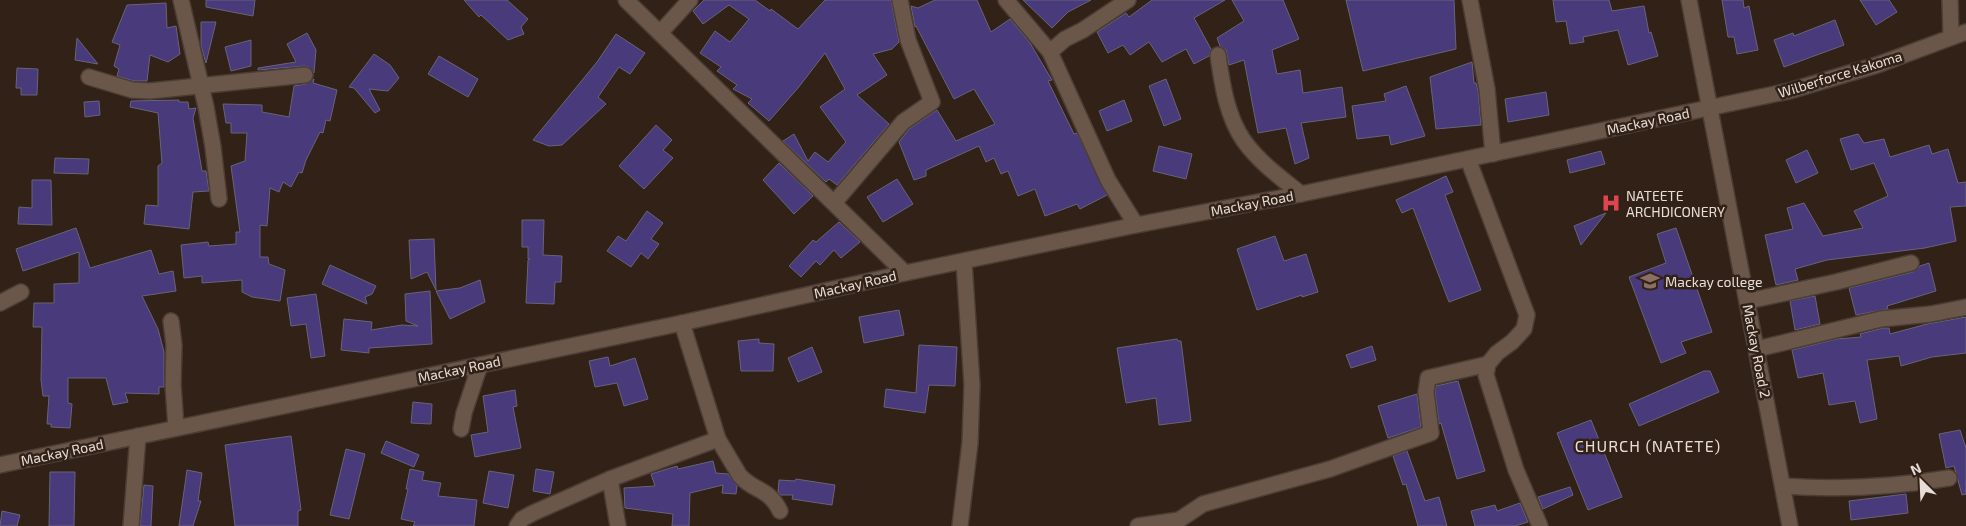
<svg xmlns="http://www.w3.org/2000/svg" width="1966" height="526" font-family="'Exo 2',sans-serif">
	<rect width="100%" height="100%" fill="#312116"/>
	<!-- building -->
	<g fill="#483a7b" stroke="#676478">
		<path d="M206 0H255L253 16 206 7Z"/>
		<path d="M464 0H507L528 19 521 27 524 34 508 40 481 15 479 17Z"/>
		<path d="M704 0H755L770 11 771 9 798 29 825 0H891L899 42 892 49 873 54 887 75 857 95 889 124 837 185 829 179 826 182 783 141 794 134 808 161 815 152 828 162 846 142 820 107 845 89 825 53 798 88 769 121 748 103 752 99 733 89 737 85 717 71 721 67 700 53 715 31 730 42 749 19 729 5 703 24 693 11Z"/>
		<path d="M935 0H977L991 32 1010 19 1030 43 1052 80 1048 81 1074 134 1077 133 1107 195 1080 209 1077 204 1045 216 1035 189 1018 196 1008 171 1001 174 994 158 986 162 979 146 926 170V176L914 180 899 142 909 129 937 110 956 141 995 124 974 89 954 99 916 26 915 27 911 6 918 8Z"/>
		<path d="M1023 0H1091L1068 12 1052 28Z"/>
		<path d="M1152 0H1225L1194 18 1211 49 1209 56 1194 64 1186 49 1162 62 1149 42 1130 55 1123 45 1108 53 1097 32 1126 13 1129 17Z"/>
		<path d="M1232 0H1283L1299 39 1272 50 1277 74 1300 70 1303 93 1342 87 1346 117 1301 123 1309 158 1295 164 1286 128 1258 133 1244 60 1229 65 1226 50 1220 46 1217 38 1244 21Z"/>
		<path d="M1346 0H1454L1456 49 1363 71Z"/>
		<path d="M1553 0H1609L1612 11 1644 6 1649 33 1651 32 1658 56 1628 65 1618 30 1583 37 1584 42 1570 44 1566 21 1556 22Z"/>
		<path d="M1722 0H1743L1744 8 1749 6 1758 50 1737 54 1734 37H1728Z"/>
		<path d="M1860 0H1889L1897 12 1876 25Z"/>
		<path d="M166 3 167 28 176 26 180 54 168 62 150 55 147 81H134L117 76 119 69 114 66 120 45 112 42 127 5Z"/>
		<path d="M1835 20 1844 45 1784 67 1774 40 1793 33 1794 36Z"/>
		<path d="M201 22H216L206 63 201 46Z"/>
		<path d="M307 33 316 50 314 73 309 67 305 66 258 70V68L296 62 287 44Z"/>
		<path d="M616 34 645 53 630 74 619 67 598 97 606 104 562 145 549 146 533 140 597 62Z"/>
		<path d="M77 38 98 64 75 60Z"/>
		<path d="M251 40V66L231 71 225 47Z"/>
		<path d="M374 54 390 65 399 78 388 91 369 89 380 110 375 113 354 88 349 87Z"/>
		<path d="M439 56 478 79 468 97 428 74Z"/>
		<path d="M1472 62 1474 83H1476L1478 90 1481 125 1436 129 1430 77Z"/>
		<path d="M17 68 38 69 37 95H21V88H16Z"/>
		<path d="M314 79 313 83 337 90 330 121 326 120 323 133 320 132 306 160 302 173 299 172 291 187 283 182 279 192 270 188 267 226 260 225V257H268L269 264 285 270 280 301 252 297 242 292V280L202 283V276L184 278 181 245 208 242 209 246 236 244V232H240L231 166 245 161 247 133H231V123H226L223 104 262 105V112L289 117 294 86 306 84Z"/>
		<path d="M1166 79 1181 119 1164 126 1149 86Z"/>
		<path d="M1406 86 1425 136 1391 145 1389 135 1357 139 1352 106 1386 101 1384 94Z"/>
		<path d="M1546 92 1549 115 1508 122 1505 99Z"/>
		<path d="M179 100V102H188L189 109 196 108 193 118 202 171H206L209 191 193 192 189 229 144 224 146 205 158 206V166L162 163 158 113 130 107 131 101Z"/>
		<path d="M1124 100 1132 121 1107 131 1099 111Z"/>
		<path d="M99 101 100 115 85 117 84 102Z"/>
		<path d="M656 125 672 140 663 150 673 158 644 189 619 166Z"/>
		<path d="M1858 134 1864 143 1884 139 1890 157 1929 145 1932 154 1948 149 1958 183 1966 182V206L1950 207 1956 241 1925 248 1827 260 1795 269 1798 280 1776 285 1765 235 1793 229 1787 208 1804 203 1823 236 1863 228 1854 211 1888 196 1874 163 1851 170 1840 139Z"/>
		<path d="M1159 146 1192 154 1186 179 1153 171Z"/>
		<path d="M1807 150 1818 173 1796 183 1786 160Z"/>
		<path d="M1601 151 1605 164 1570 173 1567 160Z"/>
		<path d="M55 158 89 159 88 174 54 173Z"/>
		<path d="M779 163 813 196 794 214 763 180Z"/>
		<path d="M1446 176 1453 192 1445 195 1481 290 1449 302 1413 208 1402 213 1396 200Z"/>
		<path d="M897 179 913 204 883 222 867 197Z"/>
		<path d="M32 180H51L52 225 18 224 19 207 32 208Z"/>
		<path d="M647 211 663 223 651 239 659 244 648 259 641 253 631 267 607 251 618 236 626 241Z"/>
		<path d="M1606 213 1581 245 1574 226Z"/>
		<path d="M522 220H544L543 255 562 256 561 282H555L554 304 526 303 528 260 530 259H528V247H522Z"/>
		<path d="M839 222 860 242 841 258 834 250 820 265 816 261 801 277 789 266 813 240 816 242Z"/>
		<path d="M76 228 90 268 151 250 159 274 173 271 176 291 142 296 158 329 164 352V387H159V394L125 393 128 402 113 405 106 378H68V403L72 404 70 428 51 427V424H47L49 396H43L41 380 42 327H33L34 303H54V284L79 283V252L23 271 16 249Z"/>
		<path d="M1676 228 1712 332 1681 342 1686 353 1661 363 1629 277 1666 263 1657 234Z"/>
		<path d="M1275 236 1284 261 1306 254 1318 292 1302 297V295L1257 310 1237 249Z"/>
		<path d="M434 239 436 290 427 272 411 279 409 240Z"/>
		<path d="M1929 263 1936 291 1887 306 1888 309 1856 315 1849 288 1913 272 1920 266Z"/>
		<path d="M330 265 376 286 372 294 365 297 367 304 322 284Z"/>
		<path d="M480 280 485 302 450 319 436 291 460 288Z"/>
		<path d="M430 291 432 344 369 348V353L341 350 344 319 372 322 371 330 402 325 418 326 406 321 405 294Z"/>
		<path d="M316 294 325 356 311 358 306 324 291 326 287 298Z"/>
		<path d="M1815 296 1820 324 1795 330 1790 301Z"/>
		<path d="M899 310 904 335 864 343 859 317Z"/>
		<path d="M1966 317V353L1932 357 1901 366 1899 356 1867 360 1877 419 1860 423 1855 401 1829 405 1823 373 1798 378 1792 350 1837 339 1861 337 1860 334 1883 328H1889L1890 334 1927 324Z"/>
		<path d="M759 339V343L774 344 773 371H741L738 341Z"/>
		<path d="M1177 339 1178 341H1181L1191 421 1159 425 1156 398 1126 403 1117 348Z"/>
		<path d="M919 345 957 347 955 386 929 385 925 413 884 407 886 389 916 393Z"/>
		<path d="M1372 346 1376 360 1351 368 1346 355Z"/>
		<path d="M812 347 822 372 798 382 788 358Z"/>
		<path d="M608 357 610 366 635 358 648 399 624 406 617 383 595 387 589 361Z"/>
		<path d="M1704 371H1710L1719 392 1639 426 1629 404Z"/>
		<path d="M1458 381 1485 471 1457 479 1441 423 1439 424 1435 392 1436 386Z"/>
		<path d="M515 390 517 406 513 407 521 448 475 457 471 435 488 432 483 396Z"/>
		<path d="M1417 394 1421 427 1388 438 1378 406Z"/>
		<path d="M413 402 432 404 431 424 411 423Z"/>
		<path d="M1591 420 1622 497 1588 510 1557 433Z"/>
		<path d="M1960 430 1966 448V494L1962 495 1954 466 1946 468 1939 434Z"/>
		<path d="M291 436 301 510 298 511V526H235L225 445Z"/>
		<path d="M386 441 419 455 414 467 381 453Z"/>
		<path d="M346 449 365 454 349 519 330 515Z"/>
		<path d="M1407 451 1425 501 1439 497 1447 526H1418L1406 484 1403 485 1393 456Z"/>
		<path d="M713 461 716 473 728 474 737 486 736 494 722 493 723 485 690 493 689 526H672L673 514 625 508 624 488 655 486 651 474 677 466 678 469Z"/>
		<path d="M410 469 424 472 422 480 441 483 438 496 477 500 474 526H413L415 522 401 519 408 489H406Z"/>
		<path d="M536 469 554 472 550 494 533 491Z"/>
		<path d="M187 470 202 473 198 501H201L193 526H179Z"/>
		<path d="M489 471 514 475 508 508 483 503Z"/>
		<path d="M50 472H75L74 526H49Z"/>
		<path d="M796 479 835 485 832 505 792 499 793 495H780L778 492 779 480 795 481Z"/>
		<path d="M144 485 153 486 151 526H140Z"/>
		<path d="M1570 487 1573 495 1543 509 1538 497Z"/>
		<path d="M1906 494 1908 513 1851 520 1849 501Z"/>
		<path d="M1520 503 1528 522 1515 526H1475L1471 511 1495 505 1497 511Z"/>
		<path d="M2 511 20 515 17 526H0Z"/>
	</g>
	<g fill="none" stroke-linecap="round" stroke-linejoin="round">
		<!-- minor casing -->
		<g stroke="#4b3d35" stroke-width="18">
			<g id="minor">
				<path d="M181 0 206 107 213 147 219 199"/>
				<path d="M626 0 905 273"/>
				<path d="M1006 0 1050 52"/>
				<path d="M1128 0 1083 30 1065 39 1050 52 1108 180 1136 225"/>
				<path d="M1470 0 1487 89 1493 154"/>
				<path d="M1689 0 1790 526"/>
				<path d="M1950 0 1951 37"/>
				<path d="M660 33 690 0"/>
				<path d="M1218 55C1222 84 1227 117 1244 141 1259 162 1281 178 1301 194"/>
				<path d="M89 77 132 90 150 91 305 75"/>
				<path d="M1468 159 1527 315 1524 329 1512 342 1497 353 1488 364 1486 375 1516 470 1540 526"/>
				<path d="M834 203 903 122 932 102 908 40 900 0"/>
				<path d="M1748 301 1836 282 1911 263"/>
				<path d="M0 303 21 292"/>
				<path d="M171 321 174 345 173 384 176 428"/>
				<path d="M682 323 718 439 740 476C755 492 769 488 780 511"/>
				<path d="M1757 349 1881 319 1931 314 1966 307"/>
				<path d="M461 429 464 413 480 365"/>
				<path d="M0 465 682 323 905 273 1136 225 1301 194 1789 91 1877 65 1966 32"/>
				<path d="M1783 486C1838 490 1894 487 1949 478"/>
				<path d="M131 526 138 436"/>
				<path d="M517 526 522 519 533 513 610 479"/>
				<path d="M618 526 610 479 718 439"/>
				<path d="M960 526 970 443 972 385 964 262"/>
				<path d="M1138 526 1179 520 1203 504 1330 469 1431 433 1426 392 1428 378 1488 364"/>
			</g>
		</g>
		<!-- minor -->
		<use href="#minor" stroke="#6a574a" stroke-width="15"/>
	</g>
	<!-- icons -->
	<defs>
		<g id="hospital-bare" transform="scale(1.5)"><path d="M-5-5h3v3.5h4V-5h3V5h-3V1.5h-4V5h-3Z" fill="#e0444e" stroke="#312116" stroke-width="2.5" paint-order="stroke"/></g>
		<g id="school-bare" transform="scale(1.5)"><path d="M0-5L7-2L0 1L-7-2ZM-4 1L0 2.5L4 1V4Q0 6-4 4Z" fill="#8d6e63" stroke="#312116" stroke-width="2.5" paint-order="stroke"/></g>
	</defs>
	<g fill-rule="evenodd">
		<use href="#hospital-bare" x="1611" y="203"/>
		<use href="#school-bare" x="1650" y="281"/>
	</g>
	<g text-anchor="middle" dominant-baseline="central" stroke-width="5" stroke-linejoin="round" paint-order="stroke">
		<!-- street labels -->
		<g font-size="14" fill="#e8ddd6" stroke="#312116">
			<text transform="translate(1840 74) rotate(-17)">Wilberforce Kakoma</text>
			<text transform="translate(1648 121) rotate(-12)">Mackay Road</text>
			<text transform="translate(1252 203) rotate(-11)">Mackay Road</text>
			<text transform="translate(855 284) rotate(-13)">Mackay Road</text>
			<text transform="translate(1757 351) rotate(79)">Mackay Road 2</text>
			<text transform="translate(459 369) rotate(-12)">Mackay Road</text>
			<text transform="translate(62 452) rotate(-12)">Mackay Road</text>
		</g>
		<!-- poi labels -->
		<g font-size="14" fill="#e8ddd6" stroke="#312116" text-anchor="start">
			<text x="1626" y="195">NATEETE<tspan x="1626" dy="16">ARCHDICONERY</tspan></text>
			<text x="1665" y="281">Mackay college</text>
		</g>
		<!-- quarter labels -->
		<g font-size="16" letter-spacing="1" fill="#e8ddd6" stroke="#312116">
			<text x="1648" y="445">CHURCH (NATETE)</text>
		</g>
	</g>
	<!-- north arrow -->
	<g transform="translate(1921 481) rotate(336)" stroke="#312116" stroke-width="4" paint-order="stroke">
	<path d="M0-4L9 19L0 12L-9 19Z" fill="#e8ddd6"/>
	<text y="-8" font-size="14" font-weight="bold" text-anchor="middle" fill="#e8ddd6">N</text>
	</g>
</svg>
